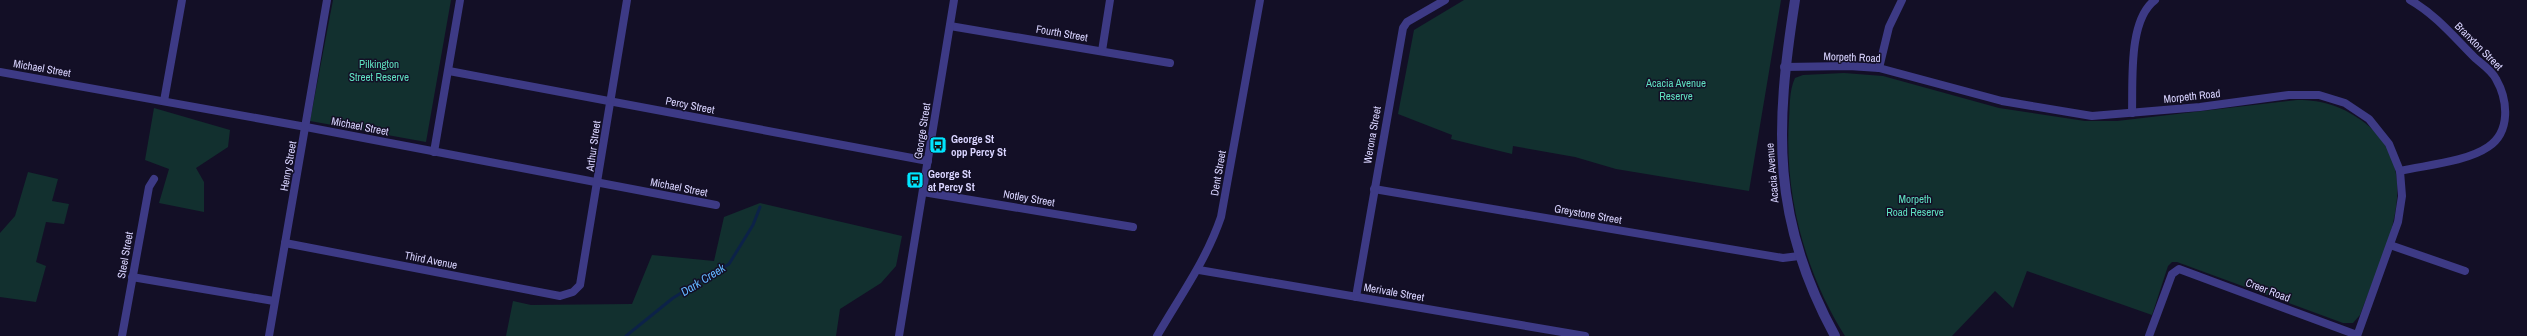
<svg xmlns="http://www.w3.org/2000/svg" width="2527" height="336" font-family="'Archivo Narrow',sans-serif">
	<rect width="100%" height="100%" fill="#130f26"/>
	<!-- green -->
	<g fill="#12302f">
		<path d="M333 0H451L426 142 310 121Z"/>
		<path d="M1464 0H1781L1749 191 1616 169 1575 157 1513 146 1512 154 1451 139 1452 135 1398 114 1414 30Z"/>
		<path d="M1844 73 1883 76 1999 108 2085 121H2117L2297 100C2324 100 2344 107 2365 123 2429 174 2382 254 2360 315L2353 323H2343L2177 262H2172L2168 266 2152 315 2027 271 2013 308 1995 291 1952 336H1845C1805 273 1784 194 1789 120 1790 106 1789 91 1795 78L1803 75Z"/>
		<path d="M154 108 230 130 228 147 196 168 204 182V212L159 203 169 169 145 160Z"/>
		<path d="M28 172 58 179 52 201 69 204 64 224 46 222 36 262 46 266 36 302 0 297V233L15 216Z"/>
		<path d="M760 203 902 236 896 266 881 283 840 309 836 336H506L513 301 531 305 632 304 652 255 714 261 724 217Z"/>
	</g>
	<g fill="none" stroke-linecap="round" stroke-linejoin="round">
		<!-- stream -->
		<path stroke="#0c2248" stroke-width="3" d="M626 336 673 298 729 264 753 225 760 207"/>
		<!-- minor -->
		<g stroke="#3d3a85" stroke-width="8">
			<path d="M950 26 1170 63"/>
			<path d="M1102 51 1110 0"/>
			<path d="M1784 67 1849 66 1879 68 2002 101 2092 116 2200 107 2289 95H2319L2345 103 2369 119 2389 144 2400 171 2402 196 2398 222 2357 336"/>
			<path d="M1879 68 1889 27 1902 0"/>
			<path d="M449 71 928 161"/>
			<path d="M0 72 306 127 716 205"/>
			<path d="M164 101 182 0"/>
			<path d="M2132 113C2133 81 2128 20 2155 0"/>
			<path d="M434 152 460 0"/>
			<path d="M2400 171C2426 165 2466 162 2488 147 2511 132 2508 100 2496 79 2492 71 2482 64 2475 58 2454 37 2435 14 2410 0"/>
			<path d="M1374 189 1783 258 1799 256"/>
			<path d="M923 192 1133 227"/>
			<path d="M285 243 560 296 573 292 580 285 627 0"/>
			<path d="M2390 245 2465 271"/>
			<path d="M1199 270 1585 336"/>
			<path d="M132 277 274 301"/>
			<path d="M1356 297 1403 28 1407 22 1445 0"/>
			<path d="M122 336 149 187 154 179"/>
			<path d="M269 336 327 0"/>
			<path d="M899 336 954 0"/>
			<path d="M1157 336C1180 296 1206 261 1221 217L1260 0"/>
			<path d="M2149 336 2172 274 2179 269 2357 335"/>
		</g>
		<!-- tertiary -->
		<path stroke="#3d3a85" stroke-width="10" d="M1795 0C1775 127 1771 219 1835 336"/>
	</g>
	<!-- icons -->
	<defs>
		<g id="bus-square" transform="scale(0.9)"><rect x="-9" y="-9" width="18" height="18" rx="4" fill="#00e5ff" stroke="#130f26"/><path d="M-5-6H5V4H4V6H2V4H-2V6H-4V4H-5ZM-3.5-4V0h7V-4ZM-3.5 1.2v1.5H-2V1.2ZM2 1.2v1.5H3.5V1.2Z" fill="#111"/></g>
	</defs>
	<g fill-rule="evenodd">
		<use href="#bus-square" x="938" y="145"/>
		<use href="#bus-square" x="915" y="180"/>
	</g>
	<g text-anchor="middle" dominant-baseline="central" stroke-width="3" stroke-linejoin="round" paint-order="stroke">
		<!-- street labels -->
		<g font-size="11" fill="#d9d4ff" stroke="#130f26">
			<text transform="translate(1062 33) rotate(10)">Fourth Street</text>
			<text transform="translate(2479 46) rotate(45)">Branxton Street</text>
			<text transform="translate(1852 57) rotate(2)">Morpeth Road</text>
			<text transform="translate(42 68) rotate(10)">Michael Street</text>
			<text transform="translate(2192 96) rotate(-6)">Morpeth Road</text>
			<text transform="translate(690 105) rotate(11)">Percy Street</text>
			<text transform="translate(360 126) rotate(11)">Michael Street</text>
			<text transform="translate(922 131) rotate(-81)">George Street</text>
			<text transform="translate(1372 135) rotate(-80)">Werona Street</text>
			<text transform="translate(593 146) rotate(-82)">Arthur Street</text>
			<text transform="translate(288 166) rotate(-80)">Henry Street</text>
			<text transform="translate(1218 173) rotate(-80)">Dent Street</text>
			<text transform="translate(1772 173) rotate(-95)">Acacia Avenue</text>
			<text transform="translate(679 187) rotate(11)">Michael Street</text>
			<text transform="translate(1029 198) rotate(10)">Notley Street</text>
			<text transform="translate(1588 214) rotate(10)">Greystone Street</text>
			<text transform="translate(125 255) rotate(-80)">Steel Street</text>
			<text transform="translate(431 260) rotate(11)">Third Avenue</text>
			<text transform="translate(2268 290) rotate(21)">Creer Road</text>
			<text transform="translate(1394 292) rotate(10)">Merivale Street</text>
		</g>
		<!-- park labels -->
		<g font-size="11" fill="#5fe0c0" stroke="#130f26">
			<text x="379" y="64">Pilkington<tspan x="379" dy="13">Street Reserve</tspan></text>
			<text x="1676" y="83">Acacia Avenue<tspan x="1676" dy="13">Reserve</tspan></text>
			<text x="1915" y="199">Morpeth<tspan x="1915" dy="13">Road Reserve</tspan></text>
		</g>
		<!-- poi labels -->
		<g font-size="11" font-weight="bold" fill="#d9d4ff" stroke="#130f26" text-anchor="start">
			<text x="951" y="139">George St<tspan x="951" dy="13">opp Percy St</tspan></text>
			<text x="928" y="174">George St<tspan x="928" dy="13">at Percy St</tspan></text>
		</g>
		<!-- water labels -->
		<g font-size="12" font-style="italic" fill="#62b6ff" stroke="#130f26">
			<text transform="translate(703 280) rotate(-32)">Dark Creek</text>
		</g>
	</g>
</svg>
